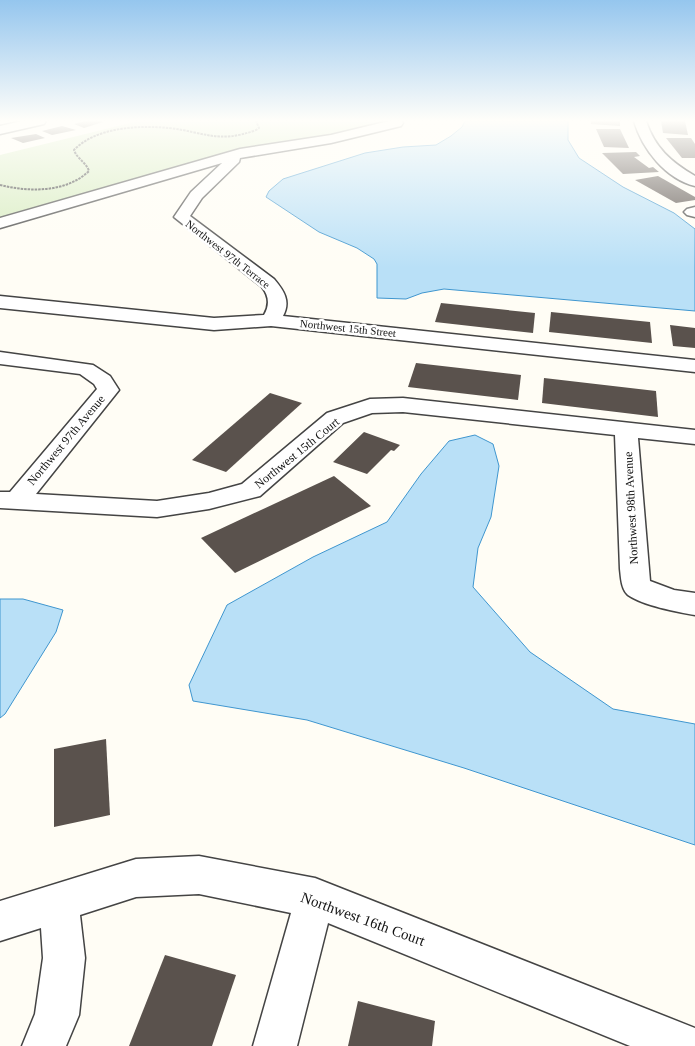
<svg xmlns="http://www.w3.org/2000/svg" width="695" height="1046" font-family="'Times New Roman',serif">
	<rect width="100%" height="100%" fill="#fffdf5"/>
	<!-- green -->
	<path fill="#d5ebbd" d="M138 121H388V123L313 139 266 144 0 219V155Z"/>
	<!-- water -->
	<g fill="#b9e0f7" stroke="#3f96cf">
		<path d="M465 121H568V140L579 158 623 187 674 213 695 229V311L444 289 422 293 406 299 377 298V264L374 259 357 248 319 232 266 197 269 191 283 179 365 153 403 147 436 145 451 136 462 127Z"/>
		<path d="M475 435 493 444 499 466 491 517 478 548 473 587 530 652 613 709 695 724V845L464 768 307 720 193 701 189 685 227 605 313 557 387 522 421 474 449 441Z"/>
		<path d="M0 599H23L63 610 56 632 5 714 0 718Z"/>
	</g>
	<!-- building -->
	<g fill="#5a524d">
		<path d="M85 121H100L103 122 84 128 74 124Z"/>
		<path d="M591 121H620V126L591 124Z"/>
		<path d="M661 121H685L688 135 663 133Z"/>
		<path d="M62 126 76 130 52 135 42 131Z"/>
		<path d="M596 129H620L629 148 604 147Z"/>
		<path d="M36 134 45 138 23 143 11 138Z"/>
		<path d="M666 138H691L695 144V158H682Z"/>
		<path d="M636 152 640 156 634 157 649 168 653 167 659 172 623 174 602 153Z"/>
		<path d="M658 176 695 197V200L676 203 635 180Z"/>
		<path d="M441 303 535 313 533 333 435 322Z"/>
		<path d="M551 312 650 322 652 343 549 332Z"/>
		<path d="M670 325 695 328V348L673 346Z"/>
		<path d="M416 363 521 375 518 400 408 387Z"/>
		<path d="M544 378 656 391 658 417 542 403Z"/>
		<path d="M270 393 302 403 226 472 192 460Z"/>
		<path d="M364 432 400 445 394 451 391 450 367 474 333 462Z"/>
		<path d="M334 476 371 506 235 573 201 538Z"/>
		<path d="M106 739 110 815 54 827V749Z"/>
		<path d="M165 955 236 975 212 1046H129Z"/>
		<path d="M358 1001 435 1021 432 1046H348Z"/>
	</g>
	<g fill="none" stroke-linecap="round" stroke-linejoin="round">
		<!-- minor casing -->
		<g stroke="#444" stroke-width="3">
			<g id="minor">
				<path d="M22 121H46L44 124 0 134V126Z"/>
				<path d="M389 121H402L403 123 401 126 331 143 240 158 239 162 202 198 190 216 274 279C284 291 291 301 283 316L695 360V372L271 326 214 330 0 308V296L214 318 264 315C270 305 269 296 262 287L174 217 191 192 222 163 0 228V218L240 149 331 135Z"/>
				<path d="M634 121H646C655 148 671 162 695 176V186C666 179 642 149 634 121Z"/>
				<path d="M695 207V217L687 215 684 212 687 209Z"/>
				<path d="M0 352 93 365 110 376 119 390 36 494 157 501 209 493 242 484 327 413 370 399 403 398 695 430V444L638 438 650 581 674 590 695 593V615C677 612 642 605 628 595 621 589 621 577 620 569L615 435 403 412 372 413 343 423 260 496 209 509 157 517 0 508V492H10L97 389 94 384 80 374 0 364Z"/>
				<path d="M199 856 315 878 695 1028V1046H630L328 923 297 1046H253L291 913 199 894 136 897 80 915 85 958 79 1015 66 1046H22L35 1014 43 958 41 928 0 941V901L136 859Z"/>
			</g>
		</g>
		<!-- path -->
		<path stroke="#333" stroke-width="2" stroke-dasharray="2.5 1" stroke-linecap="butt" d="M0 185C29 192 66 193 89 171 86 162 77 159 74 150 96 127 139 125 169 128 205 132 218 144 256 130L259 128 256 121"/>
		<!-- minor -->
		<use href="#minor" fill="#fff" fill-rule="evenodd"/>
	</g>
	<!-- sky -->
	<linearGradient id="sky" x2="0" y2="1"><stop stop-color="#95c6ee"/><stop offset="0.45" stop-color="#fffefa"/><stop offset="1" stop-color="#fffefa" stop-opacity="0"/></linearGradient>
	<rect width="695" height="268" fill="url(#sky)"/>
	<g text-anchor="middle" dominant-baseline="central" stroke-width="5" stroke-linejoin="round" paint-order="stroke">
		<!-- far-street labels -->
		<g font-size="11" fill="#111" stroke="#fff">
			<text transform="translate(228 254) rotate(38)">Northwest 97th Terrace</text>
			<text transform="translate(348 328) rotate(6)">Northwest 15th Street</text>
		</g>
		<!-- street labels -->
		<g font-size="12" fill="#111" stroke="#fff">
			<text transform="translate(66 440) rotate(-50)">Northwest 97th Avenue</text>
			<text transform="translate(297 453) rotate(-39)">Northwest 15th Court</text>
			<text transform="translate(631 508) rotate(-93)">Northwest 98th Avenue</text>
		</g>
		<!-- near-street labels -->
		<g font-size="15" fill="#111" stroke="#fff">
			<text transform="translate(363 919) rotate(20)">Northwest 16th Court</text>
		</g>
	</g>
</svg>
